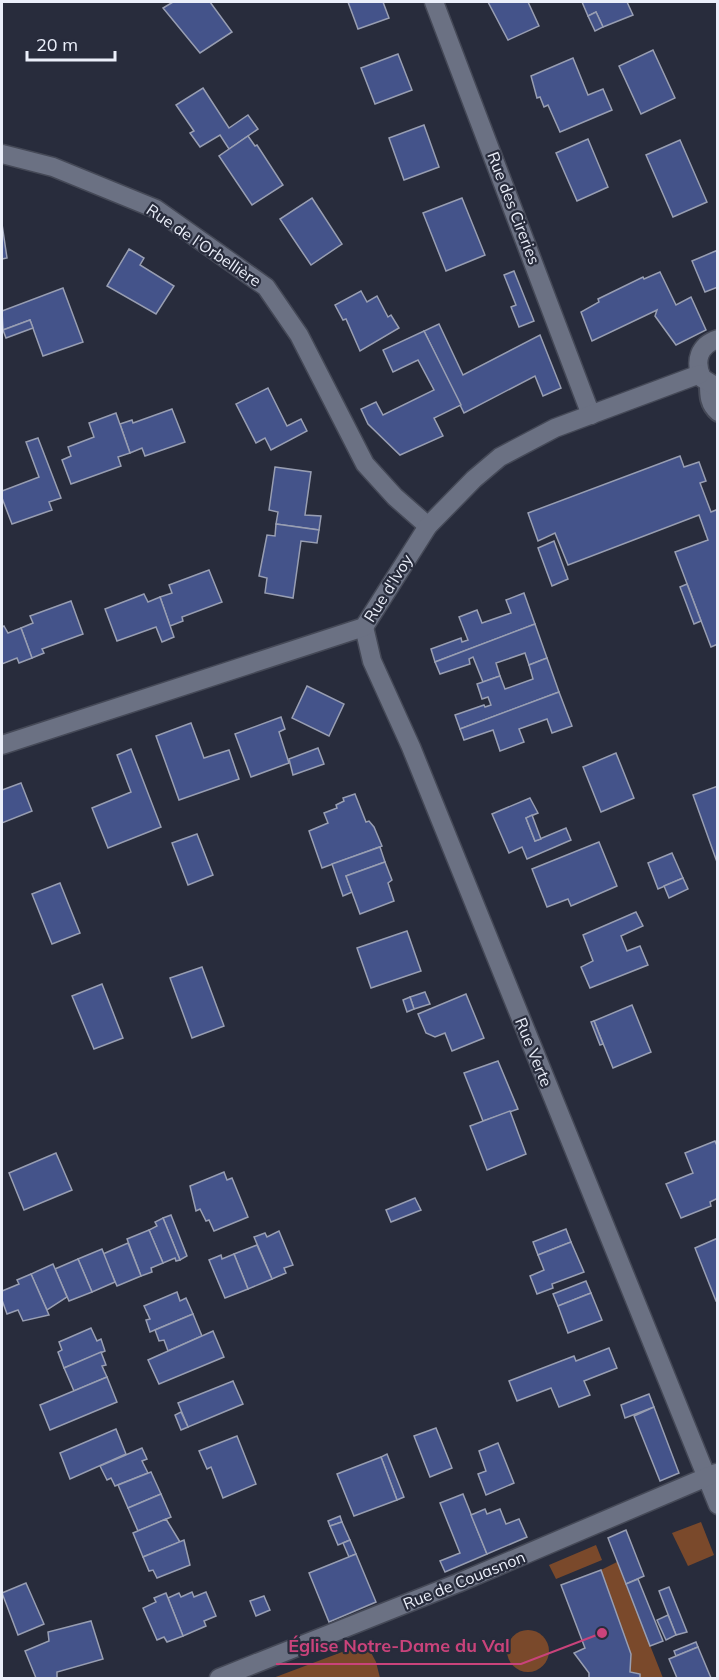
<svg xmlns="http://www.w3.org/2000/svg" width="719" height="1680" font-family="Mulish,sans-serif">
	<rect width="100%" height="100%" fill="#282c3c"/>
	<!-- green -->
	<g fill="#7a492b">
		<path d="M701 1522 714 1555 688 1566 672 1533Z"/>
		<path d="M596 1545 602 1560 556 1579 549 1565Z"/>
		<path d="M617 1562 663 1678H640V1674L630 1672 631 1654 601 1570Z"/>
		<circle cx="528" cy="1651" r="21"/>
		<path d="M366 1643 376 1662 380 1678H273Z"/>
	</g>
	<!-- building -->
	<g fill="#44538a" stroke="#989eb2" stroke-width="1.5">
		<path d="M173 2H210L232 32 200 53 163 8Z"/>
		<path d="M348 2H383L389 18 358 29Z"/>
		<path d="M488 2H528L539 26 508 40Z"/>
		<path d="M582 2H627L633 15 603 27 596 12 588 16Z"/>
		<path d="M596 12 603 27 595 31 588 16Z"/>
		<path d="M653 50 675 98 641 114 619 66Z"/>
		<path d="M398 54 412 90 375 104 361 68Z"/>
		<path d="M573 58 588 95 603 89 612 110 560 132 548 105 544 107 540 97 537 98 531 76Z"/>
		<path d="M203 88 229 128 248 115 258 129 229 149 220 135 200 147 190 133 194 131 176 105Z"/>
		<path d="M424 125 439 167 404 180 389 138Z"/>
		<path d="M248 136 255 146 257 145 283 185 252 205 219 156Z"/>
		<path d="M588 139 608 187 577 201 556 153Z"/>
		<path d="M680 140 707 202 673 217 646 155Z"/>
		<path d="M312 198 342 244 311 265 280 219Z"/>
		<path d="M462 198 485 255 446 271 423 213Z"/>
		<path d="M2 224 7 258 2 259Z"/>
		<path d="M129 249 144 258 140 265 174 286 156 314 107 286Z"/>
		<path d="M718 250V287L705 292 692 261Z"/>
		<path d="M514 271 534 321 519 327 511 307 516 305 504 275Z"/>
		<path d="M660 272 676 305 691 297 706 330 676 345 655 316 657 310 592 341 581 312 599 302 598 299 643 277 644 279Z"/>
		<path d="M63 288 83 342 43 356 30 320 3 330 2 311Z"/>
		<path d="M361 291 367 302 377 296 388 317 391 315 399 328 360 351 346 319 343 320 335 305Z"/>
		<path d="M30 320 33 328 6 338 3 330Z"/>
		<path d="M439 324 463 375 540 335 561 388 543 396 535 376 464 413 424 331Z"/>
		<path d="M424 331 461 405 434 418 443 436 400 455 368 424 361 409 376 402 383 415 434 390 418 360 393 372 383 350Z"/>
		<path d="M268 388 287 426 301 419 307 431 271 450 265 438 256 443 236 404Z"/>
		<path d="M172 409 185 442 145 456 142 448 130 453 120 424 132 420 133 423Z"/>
		<path d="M116 413 130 453 118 457 121 466 71 484 62 460 71 456 68 447 94 437 89 423Z"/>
		<path d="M38 438 61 498 49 502 52 510 12 524 2 498V491L39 477 26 442Z"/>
		<path d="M680 456 684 467 699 462 706 481 700 483 711 512 716 510 718 513V644L711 647 675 552 708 540 699 515 568 565 555 533 538 541 528 513Z"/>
		<path d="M275 467 311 472 305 515 321 516 319 530 276 524 278 512 269 510Z"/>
		<path d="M276 524 319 530 317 543 301 541 293 598 265 593 267 578 259 576 267 535 275 536Z"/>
		<path d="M554 541 568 579 552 586 538 548Z"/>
		<path d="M209 570 222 602 182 617 183 621 170 626 160 597 172 593 169 585Z"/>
		<path d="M687 584 701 621 694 624 680 587Z"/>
		<path d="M524 593 535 624 435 662 431 649 461 638 462 642 468 640 459 617 477 610 482 623 511 613 506 600Z"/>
		<path d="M144 594 148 602 160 597 174 637 162 642 156 627 117 641 105 609Z"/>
		<path d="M71 601 83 634 42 649 44 653 32 658 21 628 33 623 30 616Z"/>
		<path d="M535 624 547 658 529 665 525 653 496 663 500 676 483 682 473 657 469 659 470 664 440 674 435 662Z"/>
		<path d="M4 626 8 633 21 628 32 658 19 663 17 658 2 664V627Z"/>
		<path d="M547 658 559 692 460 729 455 715 484 705 485 707 491 705 488 697 482 699 477 684 500 676 505 689 533 679 529 665Z"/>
		<path d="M307 686 344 704 329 736 292 718Z"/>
		<path d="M559 692 572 726 552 733 547 719 519 729 524 742 500 751 493 730 464 740 460 729Z"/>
		<path d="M281 717 285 729 279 732 289 763 251 777 235 734Z"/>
		<path d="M191 723 204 758 229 750 239 779 179 800 156 736Z"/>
		<path d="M318 748 324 764 293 775 289 759Z"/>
		<path d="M131 749 161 827 108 848 92 808 131 792 117 755Z"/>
		<path d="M616 753 634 798 601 812 583 767Z"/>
		<path d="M21 783 32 811 2 823V790Z"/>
		<path d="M718 786V862H717L693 795Z"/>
		<path d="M355 794 366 822 369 821 374 827 382 846 322 868 309 831 328 823 324 813 337 808 336 805 344 801 343 798Z"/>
		<path d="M530 798 538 813 526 818 535 841 566 828 571 840 527 859 522 847 509 853 492 814Z"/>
		<path d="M532 815 541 839 535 841 526 818Z"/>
		<path d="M197 834 213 875 188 885 172 843Z"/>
		<path d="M599 842 617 886 571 906 568 899 547 907 532 869Z"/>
		<path d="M380 847 385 862 346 876 352 892 343 896 332 864Z"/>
		<path d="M672 853 683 878 658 889 648 863Z"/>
		<path d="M385 862 392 880 388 883 394 901 360 914 346 876Z"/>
		<path d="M683 878 688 889 669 898 664 886Z"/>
		<path d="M60 883 80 933 52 944 32 894Z"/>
		<path d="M636 912 643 926 621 936 627 951 640 946 648 965 590 988 581 967 593 961 583 935Z"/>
		<path d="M407 931 421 971 371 988 357 948Z"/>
		<path d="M202 967 224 1026 192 1038 170 978Z"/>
		<path d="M102 984 123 1038 94 1049 72 996Z"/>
		<path d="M425 992 430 1004 414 1009 410 997Z"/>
		<path d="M466 994 484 1038 452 1051 445 1033 435 1037 426 1033 418 1014Z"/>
		<path d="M410 997 414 1009 407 1012 403 1000Z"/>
		<path d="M632 1005 651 1052 613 1068 594 1021Z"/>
		<path d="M594 1021 603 1044 600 1045 591 1022Z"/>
		<path d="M498 1061 518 1109 483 1121 464 1073Z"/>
		<path d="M510 1111 526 1154 487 1170 470 1126Z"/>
		<path d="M715 1141 718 1148V1198L710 1202 711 1206 681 1218 666 1184 693 1173 685 1153Z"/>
		<path d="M56 1153 72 1190 24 1210 9 1173Z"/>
		<path d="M224 1172 227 1180 232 1178 248 1217 214 1231 209 1220 206 1221 200 1209 196 1211 190 1186Z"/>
		<path d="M415 1198 421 1210 391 1222 386 1210Z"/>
		<path d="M171 1215 187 1256 180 1260 163 1218Z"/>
		<path d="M163 1218 180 1260 176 1261 175 1258 163 1263 149 1230 157 1226 155 1222Z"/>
		<path d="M566 1229 571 1242 538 1255 533 1242Z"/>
		<path d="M149 1230 163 1263 151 1268 152 1272 141 1276 127 1239Z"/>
		<path d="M279 1231 293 1265 284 1268 286 1273 272 1279 254 1237 265 1233 267 1237Z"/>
		<path d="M718 1238V1300L716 1301 695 1248Z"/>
		<path d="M571 1242 584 1272 552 1284 553 1288 537 1294 530 1276 544 1270 538 1255Z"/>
		<path d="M128 1243 141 1276 117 1286 103 1254Z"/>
		<path d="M257 1245 272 1279 248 1289 234 1254Z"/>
		<path d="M102 1249 115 1282 92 1292 78 1259Z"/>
		<path d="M234 1254 248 1289 225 1298 209 1260 221 1255 222 1259Z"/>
		<path d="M78 1259 92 1292 69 1301 55 1269Z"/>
		<path d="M53 1264 67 1297 47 1310 31 1274Z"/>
		<path d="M31 1274 49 1315 23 1321 18 1310 7 1314 2 1300V1291L19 1284 17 1280Z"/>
		<path d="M586 1281 591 1293 558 1306 553 1294Z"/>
		<path d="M177 1292 180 1301 186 1298 193 1314 150 1332 146 1320 150 1319 144 1306Z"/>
		<path d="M591 1293 602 1320 568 1333 558 1306Z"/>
		<path d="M193 1314 202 1336 168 1351 164 1340 159 1341 155 1330Z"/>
		<path d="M91 1328 97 1341 101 1339 105 1351 64 1368 58 1352 62 1350 59 1342Z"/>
		<path d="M213 1331 224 1357 159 1384 148 1360Z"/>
		<path d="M609 1348 617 1368 584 1381 590 1395 559 1407 551 1388 517 1401 509 1381 574 1356 576 1361Z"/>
		<path d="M101 1352 106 1365 102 1366 107 1377 74 1391 64 1368Z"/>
		<path d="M107 1377 117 1402 50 1430 40 1405Z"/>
		<path d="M233 1381 243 1404 188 1427 178 1403Z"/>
		<path d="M649 1394 654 1407 625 1418 621 1405Z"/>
		<path d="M654 1407 679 1473 660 1481 634 1416Z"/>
		<path d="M181 1412 188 1427 181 1430 175 1415Z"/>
		<path d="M436 1428 452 1468 430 1477 414 1436Z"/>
		<path d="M116 1429 126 1454 70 1479 60 1453Z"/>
		<path d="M237 1436 256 1484 223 1498 211 1467 207 1469 199 1451Z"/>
		<path d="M498 1443 514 1483 486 1495 478 1474 486 1471 479 1451Z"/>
		<path d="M142 1448 147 1459 142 1461 148 1473 115 1486 111 1478 107 1480 100 1466Z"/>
		<path d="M387 1454 404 1497 397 1500 381 1457Z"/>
		<path d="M381 1457 397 1500 354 1516 337 1474Z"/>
		<path d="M151 1472 161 1494 128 1508 118 1485Z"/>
		<path d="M161 1494 171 1517 138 1531 128 1508Z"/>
		<path d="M463 1494 487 1554 445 1572 440 1561 460 1553 440 1503Z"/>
		<path d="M485 1509 487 1514 500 1509 506 1524 519 1519 527 1537 487 1554 471 1515Z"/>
		<path d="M340 1516 342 1522 330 1526 328 1521Z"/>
		<path d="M166 1519 180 1542 143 1557 133 1533Z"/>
		<path d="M342 1522 350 1540 338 1545 330 1526Z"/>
		<path d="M626 1530 644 1576 626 1584 608 1538Z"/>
		<path d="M184 1540 190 1565 157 1578 153 1570 149 1571 143 1557Z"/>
		<path d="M350 1540 356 1554 349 1557 343 1543Z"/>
		<path d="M356 1554 376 1602 329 1622 309 1573Z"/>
		<path d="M601 1570 631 1654 630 1672 640 1674V1678H589V1673L574 1653 585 1648 561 1585Z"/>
		<path d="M638 1579 663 1641 650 1646 626 1584Z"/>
		<path d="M26 1583 44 1624 18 1635 2 1593Z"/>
		<path d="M669 1587 687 1632 676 1635 659 1591Z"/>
		<path d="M192 1592 194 1597 206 1592 216 1616 204 1621 206 1626 183 1636 168 1598 179 1593 181 1597Z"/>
		<path d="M166 1593 183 1636 167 1642 164 1637 157 1640 143 1608 156 1602 154 1598Z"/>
		<path d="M264 1596 270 1610 256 1616 250 1601Z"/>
		<path d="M668 1615 676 1635 666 1640 657 1620Z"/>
		<path d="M91 1621 103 1659 57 1672V1678H36L25 1651 49 1641 48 1632Z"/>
		<path d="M696 1642 698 1647 676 1656 674 1651Z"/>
		<path d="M698 1647 711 1678H677L669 1659Z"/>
	</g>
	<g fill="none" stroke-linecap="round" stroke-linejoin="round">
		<!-- lane casing -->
		<g stroke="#454957" stroke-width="20">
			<path id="lane" d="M708 384C708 395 708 405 718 413"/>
		</g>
		<!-- street casing -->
		<g stroke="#454957" stroke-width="21">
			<g id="street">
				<path d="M434 2 591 415"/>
				<path d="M2 154 53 167 156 209 266 287 299 335 365 464 395 497 428 526"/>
				<path d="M718 339C699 345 694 361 702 378L718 388"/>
				<path d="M364 627 372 661 411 747 718 1505"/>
				<path d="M2 745 364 627 428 526 474 479 500 457 555 428 700 374"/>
				<path d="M219 1678 458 1583 716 1473"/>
			</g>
		</g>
		<!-- lane -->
		<use href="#lane" stroke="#6b7183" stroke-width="16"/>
		<!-- street -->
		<use href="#street" stroke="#6b7183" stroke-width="18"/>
	</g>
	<g text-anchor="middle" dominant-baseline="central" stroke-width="4.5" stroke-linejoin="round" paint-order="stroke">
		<!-- street labels -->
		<g font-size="16" fill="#ebeffa" stroke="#282c3c">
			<text transform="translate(514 208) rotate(69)">Rue des Cireries</text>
			<text transform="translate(204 245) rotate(34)">Rue de l'Orbellière</text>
			<text transform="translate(388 588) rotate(-58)">Rue d'Ivoy</text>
			<text transform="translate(534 1052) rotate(68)">Rue Verte</text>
			<text transform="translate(464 1580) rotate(-22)">Rue de Couasnon</text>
		</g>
	</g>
	<!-- callouts -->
	<path fill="none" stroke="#ca437b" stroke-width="2" d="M602 1633L521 1664H276"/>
	<circle fill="#ca437b" stroke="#282c3c" stroke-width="2" cx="602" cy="1633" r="6"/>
	<g font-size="18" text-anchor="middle" font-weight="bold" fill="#ca437b" stroke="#282c3c" stroke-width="4.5" stroke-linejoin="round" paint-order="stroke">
		<text x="399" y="1652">Église Notre-Dame du Val</text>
	</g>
	<!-- border -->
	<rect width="719" height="1680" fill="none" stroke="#ebeffa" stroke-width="6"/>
	<!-- scale -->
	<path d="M27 51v9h88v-9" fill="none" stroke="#ebeffa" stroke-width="3"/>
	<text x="36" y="51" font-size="18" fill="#ebeffa" stroke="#282c3c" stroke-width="4.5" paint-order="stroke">20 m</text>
</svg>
